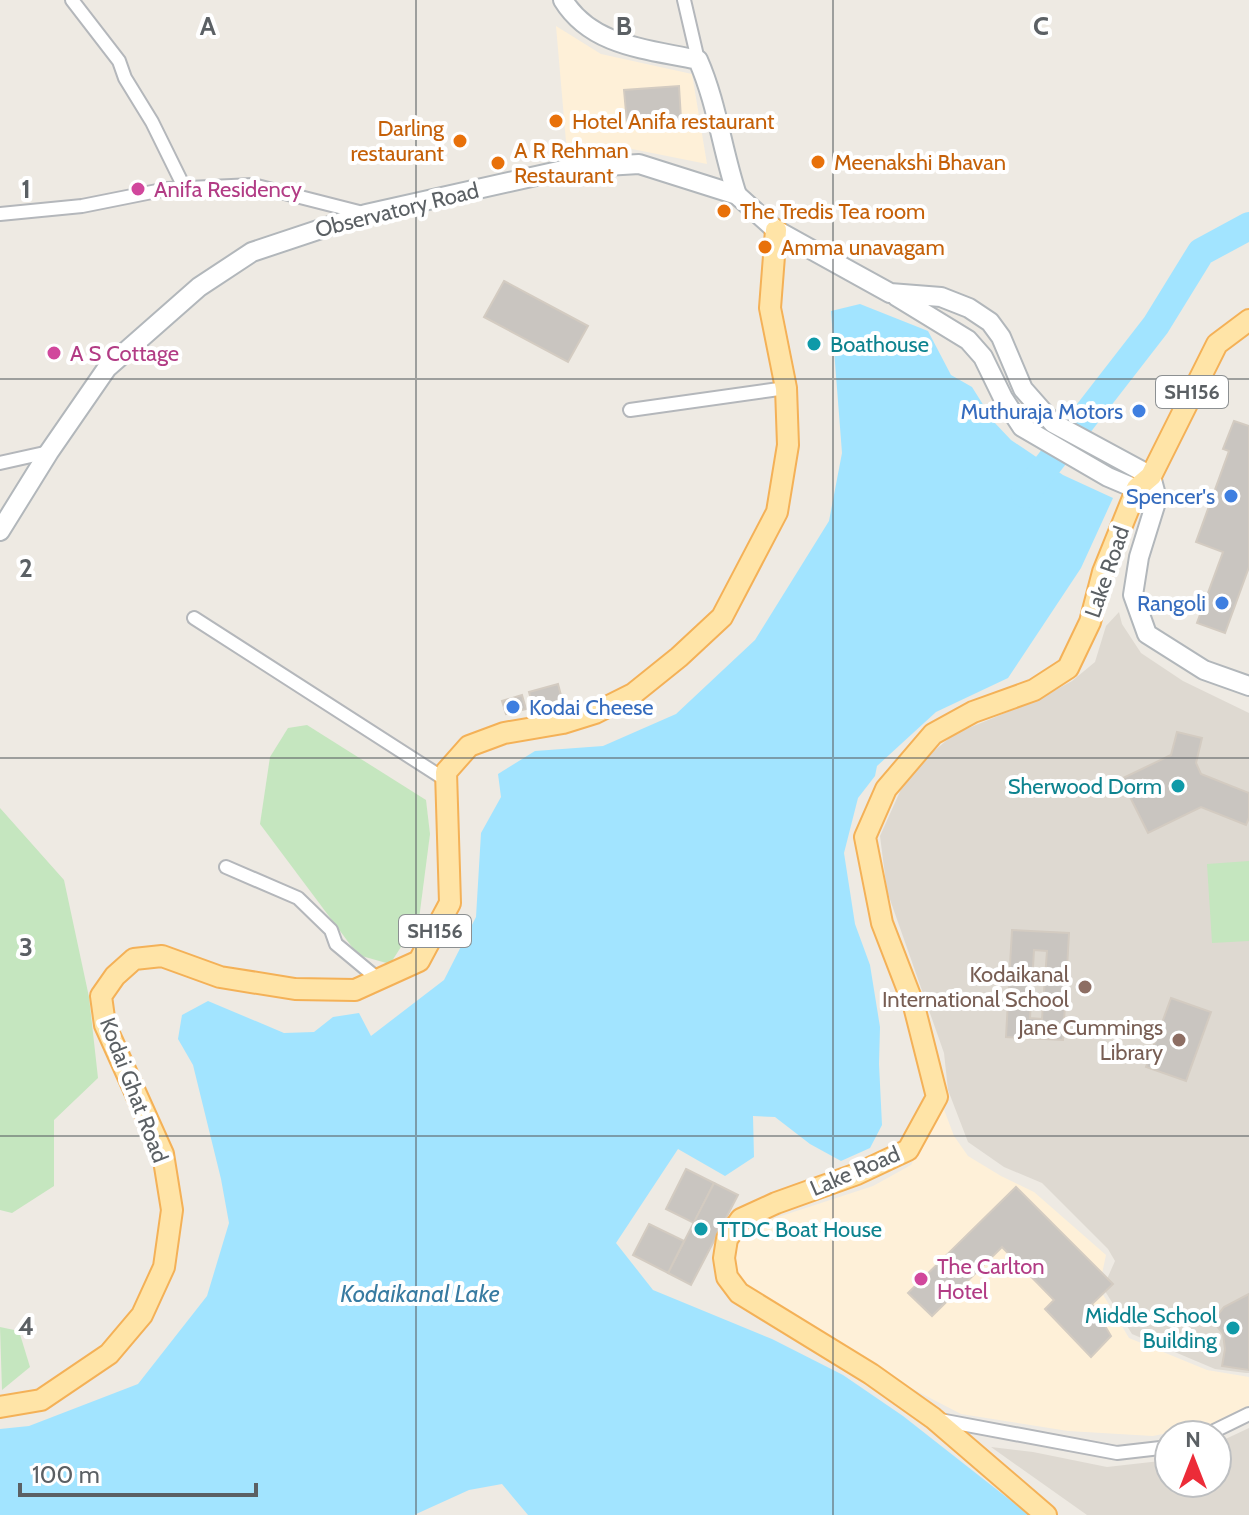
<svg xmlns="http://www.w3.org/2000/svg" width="1249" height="1515" font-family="Cabin,sans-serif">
	<rect width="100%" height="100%" fill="#eeeae3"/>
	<!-- commercial -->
	<g fill="#fef0d8">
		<path d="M556 26 601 54 692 74 707 164 622 147 567 153Z"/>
		<path d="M943 1107 954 1136 968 1156 1001 1176 1034 1192 1106 1255 1099 1288 1129 1338 1207 1370 1249 1377V1406L1216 1423 1153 1436 1068 1431 961 1414 901 1383 748 1287 732 1268 736 1249 747 1224 775 1218 873 1186 911 1165Z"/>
	</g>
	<!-- education -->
	<g fill="#ded9d1">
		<path d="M1119 612 1122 624 1141 653 1183 681 1249 713V1373H1246L1215 1369 1132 1334 1103 1288 1115 1261 1108 1249 1042 1183 1004 1167 968 1142 948 1090 944 1053 887 891 880 836 902 787 934 751 954 734 1039 699 1072 681 1095 662 1106 626Z"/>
		<path d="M1249 1428V1515H1087L991 1447 1033 1452 1107 1467 1169 1460V1483H1217V1443Z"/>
	</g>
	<!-- green -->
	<g fill="#c5e6bf">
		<path d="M307 725 426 800 430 834 419 919 390 964 358 955 260 824 270 757 288 728Z"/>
		<path d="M0 808 64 880 89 997 98 1078 54 1120V1186L12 1213 0 1210Z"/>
		<path d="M1249 861V941L1212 943 1207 864Z"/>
		<path d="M0 1327 19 1331 30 1367 2 1390Z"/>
	</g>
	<!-- water -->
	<path fill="#a2e4ff" d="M860 304 928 331 951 375 972 387 994 422 1011 440 1063 475 1113 498 1081 568 1008 678 936 712 877 766 875 776 858 798 844 853 855 924 870 965 880 1027 879 1064 882 1125 870 1148 841 1161 810 1144 775 1117 753 1116 754 1157 725 1176 678 1149 616 1243 653 1290 772 1339 843 1375 903 1416 1029 1515H528L502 1484 469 1490 414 1515H0V1429L29 1426 138 1384 207 1296 229 1223 221 1179 193 1065 178 1039 182 1015 208 1001 284 1033 314 1032 333 1017 359 1013 371 1036 444 980 476 917 481 833 501 797 498 774 535 751 603 746 676 714 755 640 829 521 842 453 831 311Z"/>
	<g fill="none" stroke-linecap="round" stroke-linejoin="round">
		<!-- river -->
		<path stroke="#a2e4ff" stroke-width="28" d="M1025 494 1156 325 1201 252 1249 226"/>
	</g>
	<!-- building -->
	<g fill="#c9c5c0" stroke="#d3cbc1" stroke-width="2" fill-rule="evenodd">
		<path d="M679 86 681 119 627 123 624 90Z"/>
		<path d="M504 281 588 326 568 362 484 317Z"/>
		<path d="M1234 421 1249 426V567L1225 633 1197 623 1223 552 1196 542 1229 451 1223 449Z"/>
		<path d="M558 684 563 703 534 710 529 692Z"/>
		<path d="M522 695 526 709 506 714 502 701Z"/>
		<path d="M1177 732 1202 738 1196 763 1201 774 1249 793V818L1246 825 1201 807 1148 833 1121 779 1171 755Z"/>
		<path d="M1012 930 1069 933 1063 1040 1006 1037ZM1034 950 1047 951 1042 1019 1030 1018Z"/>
		<path d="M1171 998 1211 1012 1186 1081 1146 1067Z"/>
		<path d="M686 1169 714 1183 694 1223 666 1209Z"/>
		<path d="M714 1183 738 1195 691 1285 668 1273Z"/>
		<path d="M1016 1187 1113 1284 1092 1304 1111 1336 1091 1357 1045 1309 1054 1300 1002 1247 932 1316 908 1293Z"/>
		<path d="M649 1224 684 1241 668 1273 633 1255Z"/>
		<path d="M1249 1294V1370L1222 1366 1225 1349 1223 1334 1213 1321 1224 1307Z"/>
	</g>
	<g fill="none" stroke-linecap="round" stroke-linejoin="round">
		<!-- minor casing -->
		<g stroke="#b4b7bb" stroke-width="16">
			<g id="minor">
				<path d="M72 0 119 61 125 78 152 122 185 189"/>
				<path d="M684 0 698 60"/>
				<path d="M0 214 82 206 167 189 253 185 363 213"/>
				<path d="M630 410 786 388"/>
				<path d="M0 463 49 452"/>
				<path d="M194 618 446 780"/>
				<path d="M226 867 298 898 331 930 336 944 378 979"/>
				<path d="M940 1420 1117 1453 1169 1447"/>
				<path d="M1206 1435 1249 1414"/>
			</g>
		</g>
		<!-- secondary casing -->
		<g stroke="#b2b7bb" stroke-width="22">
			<g id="secondary">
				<path d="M563 0C592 47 648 49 698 60 717 103 722 150 737 195"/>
				<path d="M896 296 968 340 983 357 1003 398 1022 427 1108 477 1148 494"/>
				<path d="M0 531 49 452 107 368 199 287 252 252 366 214 572 168 639 164 737 195 776 230 890 293 941 297 969 308 990 322 1001 337 1023 389 1053 423 1151 476 1157 499 1139 557 1133 595 1147 634 1204 670 1249 686"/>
			</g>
		</g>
		<!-- primary casing -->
		<g stroke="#f4b157" stroke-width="24">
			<g id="primary">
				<path d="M0 1407 41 1400 109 1354 142 1315 164 1267 172 1210 163 1154 105 1025 101 996 115 976 134 959 162 956 220 977 295 989 355 990 419 961 450 903 446 772 469 746 504 733 563 723 595 713 633 694 679 657 722 617 777 512 788 445 786 388 770 308 776 230"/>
				<path d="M1046 1515 933 1418 871 1374 739 1293 727 1277 724 1258 727 1239 741 1219 776 1203 857 1174 908 1150 937 1097 914 1006 882 923 865 837 886 789 933 734 973 712 1034 690 1068 668 1090 622 1103 572 1137 488 1151 476 1217 344 1249 320"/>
			</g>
		</g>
		<!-- minor -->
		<use href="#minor" stroke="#fff" stroke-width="12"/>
		<!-- secondary -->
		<use href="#secondary" stroke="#fff" stroke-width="18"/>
		<!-- primary -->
		<use href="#primary" stroke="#ffe4a7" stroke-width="20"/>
	</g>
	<!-- grid -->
	<path fill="none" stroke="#5b6064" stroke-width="2" stroke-opacity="0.55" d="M416 0V1515M833 0V1515M0 379H1249M0 758H1249M0 1136H1249"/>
	<!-- markers -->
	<g fill="#e8710a" stroke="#fff" stroke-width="3">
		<circle cx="556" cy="121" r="8"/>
		<circle cx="460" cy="141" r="8"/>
		<circle cx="818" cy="162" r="8"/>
		<circle cx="498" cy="163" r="8"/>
		<circle cx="724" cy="211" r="8"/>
		<circle cx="765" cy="247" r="8"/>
	</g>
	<g fill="#d1479c" stroke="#fff" stroke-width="3">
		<circle cx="138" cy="189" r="8"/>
		<circle cx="54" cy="353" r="8"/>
		<circle cx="921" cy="1279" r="8"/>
	</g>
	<g fill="#0f9aa8" stroke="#fff" stroke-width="3">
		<circle cx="814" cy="344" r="8"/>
		<circle cx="1178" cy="786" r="8"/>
		<circle cx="701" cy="1229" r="8"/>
		<circle cx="1233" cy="1328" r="8"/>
	</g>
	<g fill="#3f7fe0" stroke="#fff" stroke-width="3">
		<circle cx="1139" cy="411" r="8"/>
		<circle cx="1231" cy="496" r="8"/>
		<circle cx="1222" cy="603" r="8"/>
		<circle cx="513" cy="707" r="8"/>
	</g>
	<g fill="#8d6e63" stroke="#fff" stroke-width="3">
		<circle cx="1085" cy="987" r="8"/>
		<circle cx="1179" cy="1040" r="8"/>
	</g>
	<g text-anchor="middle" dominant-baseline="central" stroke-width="8" stroke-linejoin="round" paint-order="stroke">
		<!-- shield labels -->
		<g fill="#fff" stroke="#8c9092" stroke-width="2">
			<rect x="1156" y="376" width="72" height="32" rx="6"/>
			<rect x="399" y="915" width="72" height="32" rx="6"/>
		</g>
		<g font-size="20" font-weight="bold" fill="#5b6064">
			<text x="1192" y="392">SH156</text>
			<text x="435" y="931">SH156</text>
		</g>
		<!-- food labels -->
		<g font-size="22" fill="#c56008" stroke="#fff" text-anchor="start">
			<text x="572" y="121">Hotel Anifa restaurant</text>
			<text x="444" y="128" text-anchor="end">Darling<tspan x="444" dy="25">restaurant</tspan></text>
			<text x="514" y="150">A R Rehman<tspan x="514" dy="25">Restaurant</tspan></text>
			<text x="834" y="162">Meenakshi Bhavan</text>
			<text x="740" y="211">The Tredis Tea room</text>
			<text x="781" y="247">Amma unavagam</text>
		</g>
		<!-- hotel labels -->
		<g font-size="22" fill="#b23c85" stroke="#fff" text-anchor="start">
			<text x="154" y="189">Anifa Residency</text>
			<text x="70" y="353">A S Cottage</text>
			<text x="937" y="1266">The Carlton<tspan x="937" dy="25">Hotel</tspan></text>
		</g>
		<!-- street labels -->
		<g font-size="22" fill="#5b6064" stroke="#fff">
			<text transform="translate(397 210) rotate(-14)">Observatory Road</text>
			<text transform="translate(1107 572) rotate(-71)">Lake Road</text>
			<text transform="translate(134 1090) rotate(69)">Kodai Ghat Road</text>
			<text transform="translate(855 1171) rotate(-23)">Lake Road</text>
		</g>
		<!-- culture labels -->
		<g font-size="22" fill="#0d838f" stroke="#fff" text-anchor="start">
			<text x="830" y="344">Boathouse</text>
			<text x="1162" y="786" text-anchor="end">Sherwood Dorm</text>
			<text x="717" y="1229">TTDC Boat House</text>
			<text x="1217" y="1315" text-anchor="end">Middle School<tspan x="1217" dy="25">Building</tspan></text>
		</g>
		<!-- shop labels -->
		<g font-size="22" fill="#366cbe" stroke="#fff" text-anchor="end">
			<text x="1123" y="411">Muthuraja Motors</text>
			<text x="1215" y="496">Spencer's</text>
			<text x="1206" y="603">Rangoli</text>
			<text x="529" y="707" text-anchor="start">Kodai Cheese</text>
		</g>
		<!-- education labels -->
		<g font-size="22" fill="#785e54" stroke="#fff" text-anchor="end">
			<text x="1069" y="974">Kodaikanal<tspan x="1069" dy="25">International School</tspan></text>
			<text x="1163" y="1027">Jane Cummings<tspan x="1163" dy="25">Library</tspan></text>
		</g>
		<!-- water labels -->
		<g font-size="24" font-style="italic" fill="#387ba1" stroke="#fff">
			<text x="420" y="1293">Kodaikanal Lake</text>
		</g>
	</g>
	<g font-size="26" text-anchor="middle" font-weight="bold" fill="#5b6064" stroke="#fff" stroke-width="8" stroke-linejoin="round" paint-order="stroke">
		<text x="208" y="35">A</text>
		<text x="624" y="35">B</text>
		<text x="1041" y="35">C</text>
		<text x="26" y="198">1</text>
		<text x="26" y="577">2</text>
		<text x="26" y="956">3</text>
		<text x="26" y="1335">4</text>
	</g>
	<!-- north arrow -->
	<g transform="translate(1193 1459)"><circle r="38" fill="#ffffff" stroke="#bdbfc1" stroke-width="2"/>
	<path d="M0-6L14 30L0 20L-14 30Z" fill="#ec2c38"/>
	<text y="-12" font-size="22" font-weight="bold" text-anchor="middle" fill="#5b6064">N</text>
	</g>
	<!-- scale -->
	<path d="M20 1483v12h236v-12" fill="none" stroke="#5b6064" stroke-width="4"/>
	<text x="32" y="1483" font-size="24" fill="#5b6064" stroke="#ffffff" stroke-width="6" paint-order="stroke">100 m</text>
</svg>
